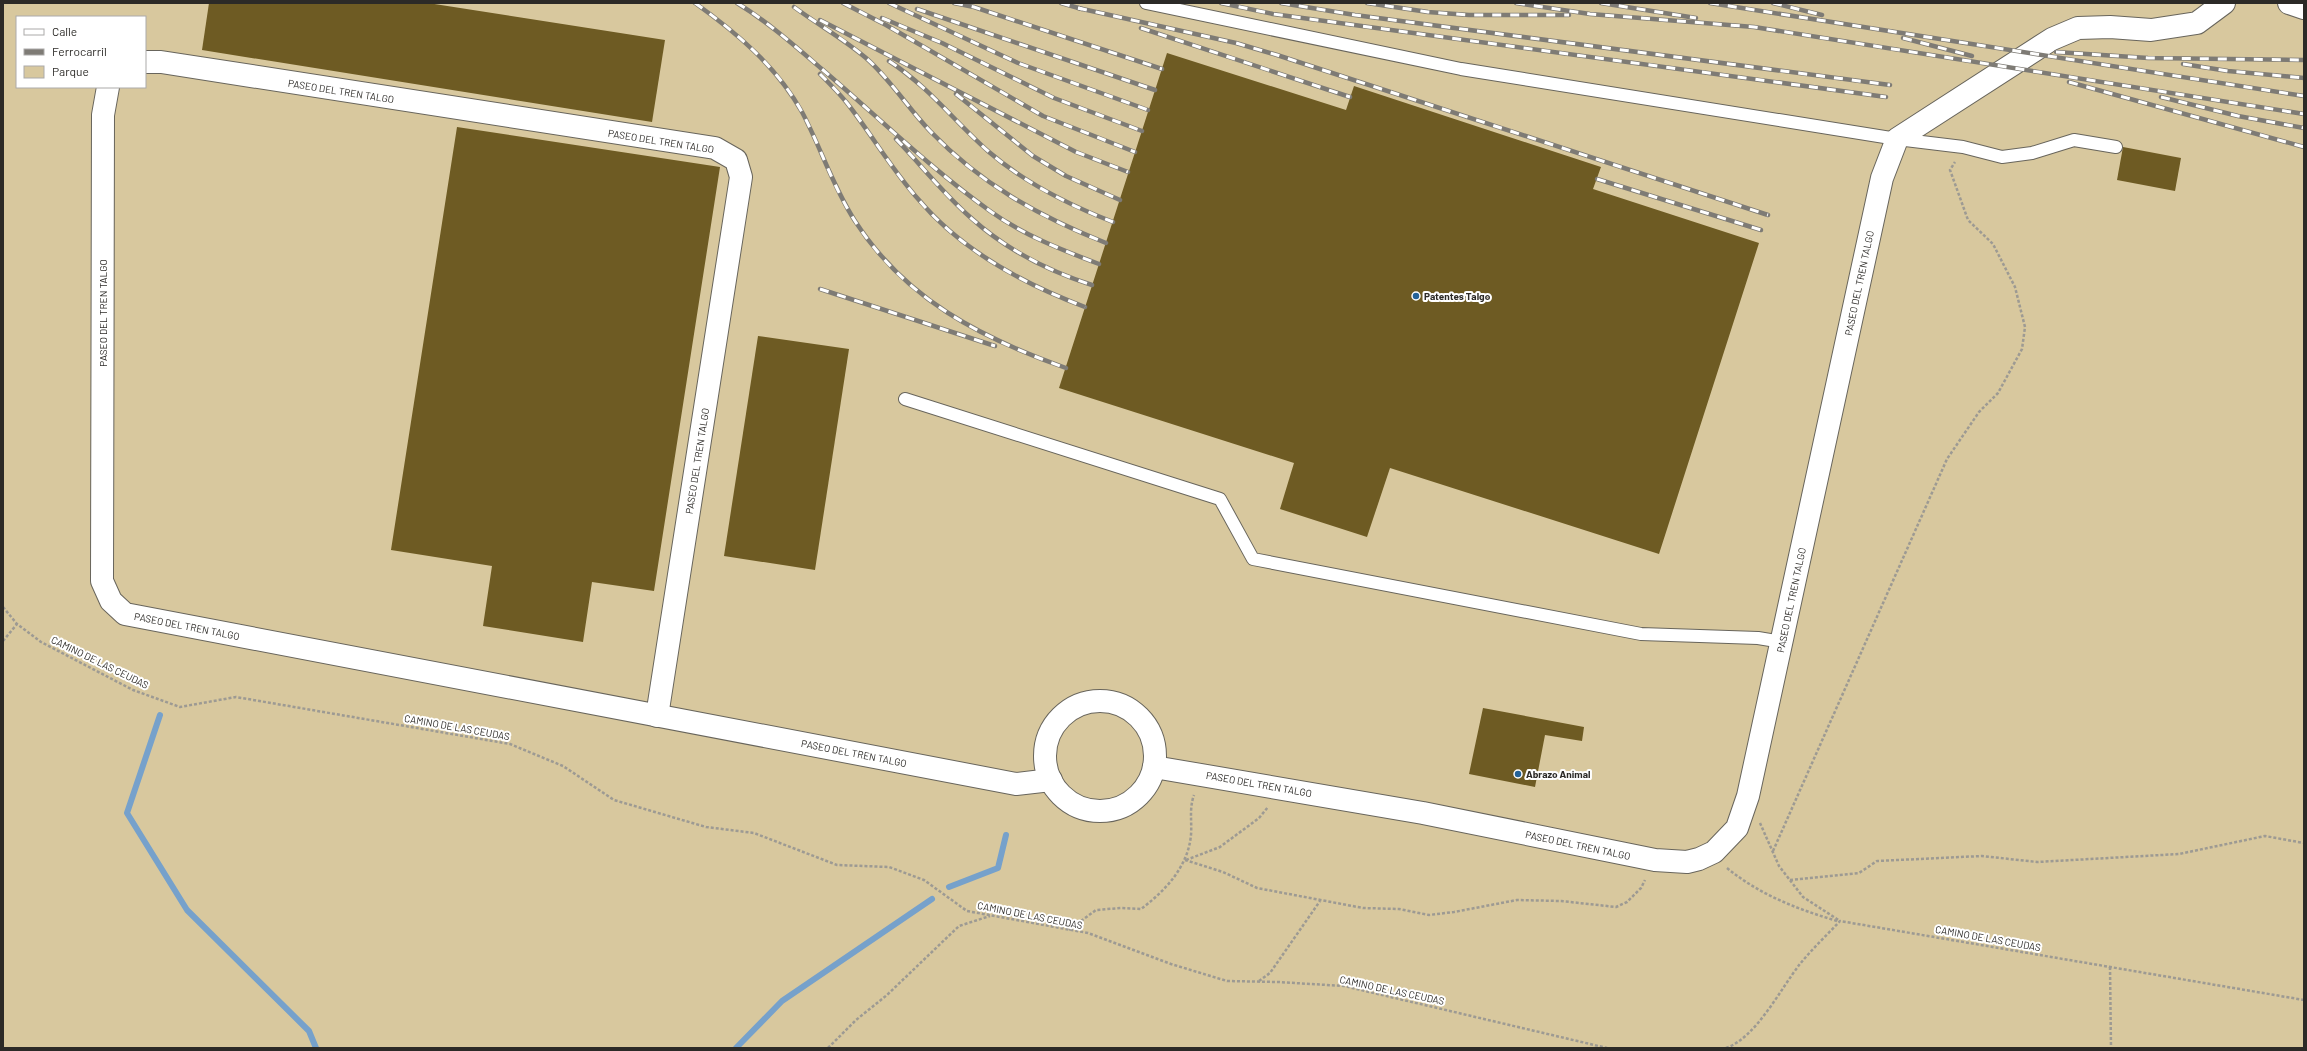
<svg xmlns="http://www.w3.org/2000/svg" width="2307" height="1051" font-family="Barlow,sans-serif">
	<rect width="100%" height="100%" fill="#eae6dc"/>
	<!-- green -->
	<path fill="#d8c89e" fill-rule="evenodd" d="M3 3H2304V1048H3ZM17 17H145V87H17Z"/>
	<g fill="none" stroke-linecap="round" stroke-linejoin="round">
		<!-- stream -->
		<g stroke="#76a1cb" stroke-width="6">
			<path d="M160 715 127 813 187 910 309 1031 316 1048"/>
			<path d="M949 887 998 868 1006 835"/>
			<path d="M736 1048 782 1001 932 899"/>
		</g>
	</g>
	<!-- building -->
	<g fill="#6e5b23">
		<path d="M209 3H428L665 40 652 122 202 50Z"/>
		<path d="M1167 53 1346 110 1354 86 1601 167 1593 189 1759 243 1659 554 1390 468 1367 537 1280 509 1294 463 1059 388Z"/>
		<path d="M457 127 720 167 654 591 592 582 583 642 483 626 492 566 391 550Z"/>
		<path d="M2123 147 2181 158 2175 191 2117 180Z"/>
		<path d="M758 336 849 349 815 570 724 556Z"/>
		<path d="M1483 708 1584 727 1582 741 1545 735 1535 787 1469 774Z"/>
	</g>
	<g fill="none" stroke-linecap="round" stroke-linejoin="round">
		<!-- service casing -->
		<g stroke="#68655c" stroke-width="14">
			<g id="service">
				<path d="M1146 3 1461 69 1897 139 1963 147 2002 157 2032 153 2074 140 2116 147"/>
				<path d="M905 399 1220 499 1253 559 1641 634 1758 638 1782 642"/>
			</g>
		</g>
		<!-- minor casing -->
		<g stroke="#68655c" stroke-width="24">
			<g id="minor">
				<path d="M2289 3 2304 8"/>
				<path d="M145 62H161L715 148 736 160 741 177 657 716"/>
				<path d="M108 87 103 115 102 581 111 601 125 614 1016 784 1051 780"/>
				<circle cx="1100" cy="756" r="55"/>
				<path d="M1154 767 1423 813 1655 860 1687 862 1699 859 1714 852 1737 828 1748 796 1882 178 1897 139 2052 39 2078 28 2110 27 2151 30 2197 23 2224 3"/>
			</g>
		</g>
		<!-- path -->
		<g stroke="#9d9a93" stroke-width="2.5" stroke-dasharray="3 2" stroke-linecap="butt">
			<path d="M3 607 17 624 41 642 133 690 180 707 236 697 510 744 563 766 614 800 706 827 754 833 837 865 889 867 924 880 967 911 1088 933 1171 964 1227 981 1278 982 1344 986 1607 1048"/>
			<path d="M3 641 17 624"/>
			<path d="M1760 823 1779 866 1803 897 1840 921"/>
			<path d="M1773 851 1947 459 1979 412 1998 393 2022 349 2025 327 2015 287 1993 244 1968 220 1950 170 1955 162"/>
			<path d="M1185 860 1223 872 1257 888 1363 908 1399 909 1429 915 1454 912 1517 900 1561 901 1616 907 1627 902 1641 888 1645 880"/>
			<path d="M1186 860 1220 847 1259 818 1268 807"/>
			<path d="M1727 868C1760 895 1797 909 1837 921"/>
			<path d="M1790 880 1859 873 1877 861 1982 856 2037 862 2179 854 2265 836 2304 843"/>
			<path d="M1069 930 1096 910 1121 908 1141 909C1165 891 1188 867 1191 835 1192 821 1189 809 1194 795"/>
			<path d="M2110 967 2111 1048"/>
			<path d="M1259 981 1270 973 1320 901"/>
			<path d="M828 1048 856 1020 887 995 959 926 990 916"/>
			<path d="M1726 1048C1756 1038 1781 988 1800 964 1812 949 1827 935 1840 921L2304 1000"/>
		</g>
		<!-- service -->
		<use href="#service" stroke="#fff" stroke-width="12"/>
		<!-- minor -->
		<use href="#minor" stroke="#fff" stroke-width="22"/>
		<!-- rail casing -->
		<g stroke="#7e7b75" stroke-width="4.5">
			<g id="rail">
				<path d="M695 3C737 33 776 66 802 112 821 148 833 187 855 221 905 299 981 338 1066 368"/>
				<path d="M737 3C768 22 795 46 823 70 878 117 931 169 990 211 1023 235 1062 250 1099 264"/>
				<path d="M843 3 886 25 1043 116 1135 152"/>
				<path d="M889 3 1018 63 1148 110"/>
				<path d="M954 3 974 7 1162 69"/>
				<path d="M1061 3 1082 9"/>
				<path d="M1221 3 1273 14 1886 97"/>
				<path d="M1281 3 1355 15 1890 85"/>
				<path d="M1367 3 1428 12 1469 15H1569"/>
				<path d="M1516 3 1590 14 1754 27 2304 114"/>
				<path d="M1601 3 1696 18"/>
				<path d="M1710 3 2304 96"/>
				<path d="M1773 3 1822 15"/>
				<path d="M794 7C817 24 844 39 866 58 890 79 908 108 930 131 981 184 1038 216 1106 243"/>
				<path d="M1078 8 1236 43 1277 55 1768 215"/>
				<path d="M917 9 1155 90"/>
				<path d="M882 18 942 43 1054 98 1142 131"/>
				<path d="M820 20 1076 152 1128 172"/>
				<path d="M1141 28 1350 97"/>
				<path d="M1903 38 1972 56"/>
				<path d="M2056 52 2148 58 2304 60"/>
				<path d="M889 61C930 88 953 120 989 152 1025 183 1069 205 1113 222"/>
				<path d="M2183 64 2228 71 2304 78"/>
				<path d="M820 74C829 83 839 93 847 103 872 135 892 170 919 200 962 251 1024 284 1085 307"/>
				<path d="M2069 82 2304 147"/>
				<path d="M956 94 1033 156 1066 176 1120 200"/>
				<path d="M2161 97 2238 116 2304 128"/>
				<path d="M896 139C921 165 943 193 970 217 1004 248 1048 271 1092 285"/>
				<path d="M1597 179 1761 230"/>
				<path d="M820 289 995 346"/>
			</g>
		</g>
		<!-- rail -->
		<use href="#rail" stroke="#fff" stroke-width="3" stroke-dasharray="9" stroke-linecap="butt"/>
	</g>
	<!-- markers -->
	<g fill="#246399" stroke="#fff" stroke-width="1.5">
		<circle cx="1416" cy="296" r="4"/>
		<circle cx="1518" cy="774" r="4"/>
	</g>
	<g text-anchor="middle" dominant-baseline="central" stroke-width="4" stroke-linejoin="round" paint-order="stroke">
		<!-- street labels -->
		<g font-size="10" fill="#2c2a27" stroke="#fff">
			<text transform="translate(341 91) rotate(9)">PASEO DEL TREN TALGO</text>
			<text transform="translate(661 141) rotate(9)">PASEO DEL TREN TALGO</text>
			<text transform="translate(1859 283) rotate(-78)">PASEO DEL TREN TALGO</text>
			<text transform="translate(103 313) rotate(-90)">PASEO DEL TREN TALGO</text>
			<text transform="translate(697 461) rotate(-81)">PASEO DEL TREN TALGO</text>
			<text transform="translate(1791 600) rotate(-78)">PASEO DEL TREN TALGO</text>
			<text transform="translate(187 626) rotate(11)">PASEO DEL TREN TALGO</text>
			<text transform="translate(100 662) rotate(26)">CAMINO DE LAS CEUDAS</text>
			<text transform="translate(457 727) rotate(10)">CAMINO DE LAS CEUDAS</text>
			<text transform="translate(854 753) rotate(11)">PASEO DEL TREN TALGO</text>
			<text transform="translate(1259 784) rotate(10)">PASEO DEL TREN TALGO</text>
			<text transform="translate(1578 845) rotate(12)">PASEO DEL TREN TALGO</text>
			<text transform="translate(1030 915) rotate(11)">CAMINO DE LAS CEUDAS</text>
			<text transform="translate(1988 938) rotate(10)">CAMINO DE LAS CEUDAS</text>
			<text transform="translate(1392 990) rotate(12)">CAMINO DE LAS CEUDAS</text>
		</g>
		<!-- poi labels -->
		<g font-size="10" font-weight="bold" fill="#2c2a27" stroke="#fff" text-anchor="start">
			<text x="1424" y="296">Patentes Talgo</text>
			<text x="1526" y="774">Abrazo Animal</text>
		</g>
	</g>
	<!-- border -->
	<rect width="2307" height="1051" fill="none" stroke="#2c2a27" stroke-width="8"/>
	<!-- legend -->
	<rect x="16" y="16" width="130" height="72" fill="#ffffff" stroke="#abaaa9"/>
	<rect x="24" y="29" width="20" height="6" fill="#ffffff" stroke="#abaaa9"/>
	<text x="52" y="36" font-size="12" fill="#2c2a27">Calle</text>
	<rect x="24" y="49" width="20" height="6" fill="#7e7b75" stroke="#abaaa9"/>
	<text x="52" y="56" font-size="12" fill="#2c2a27">Ferrocarril</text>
	<rect x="24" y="66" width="20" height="12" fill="#d8c89e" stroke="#abaaa9"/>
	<text x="52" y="76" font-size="12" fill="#2c2a27">Parque</text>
</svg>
